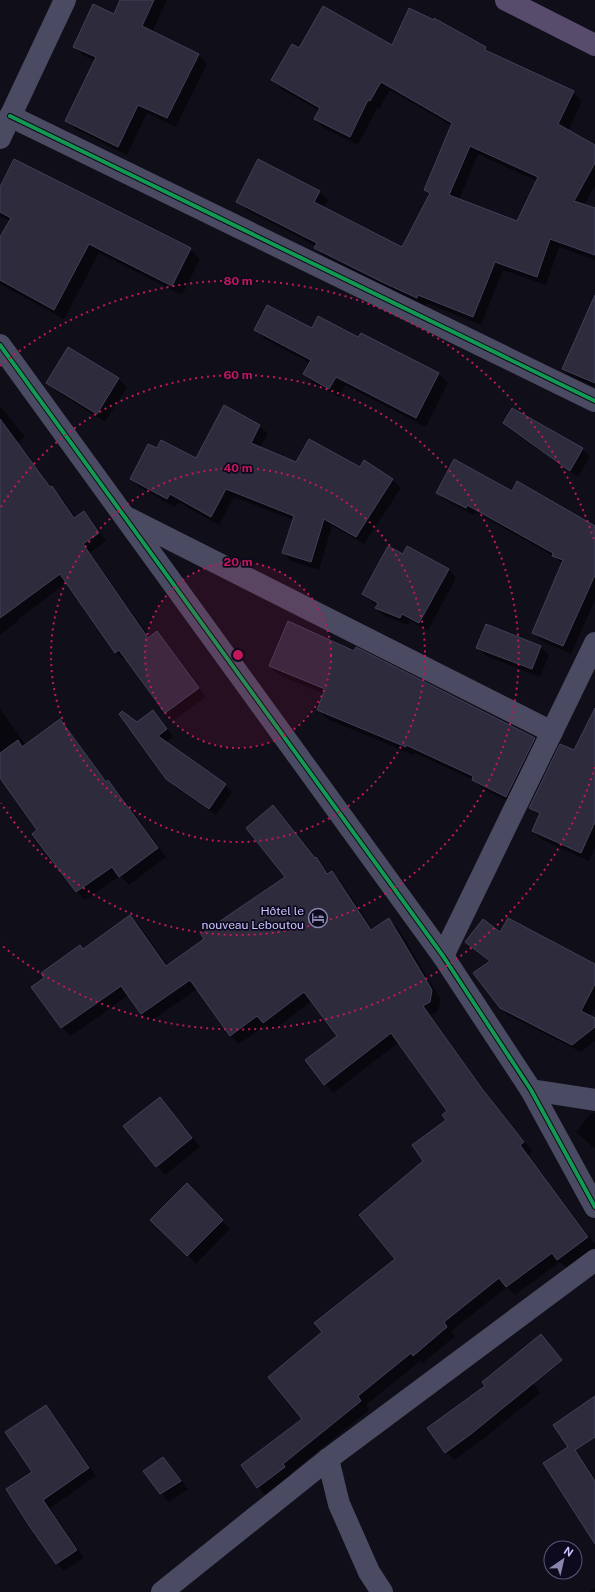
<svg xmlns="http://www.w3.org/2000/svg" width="595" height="1592" font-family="'Public Sans',sans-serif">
	<rect width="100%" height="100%" fill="#100e19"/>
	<!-- shadow -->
	<g fill="#0007" fill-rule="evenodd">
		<path d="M121 0H167L152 32 199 55 207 64 176 127 147 113 127 155 75 129 66 120 95 61 83 55 74 46 114 15Z"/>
		<path d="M465 36 486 48 493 55 573 92 582 101 568 131 595 146V186L584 205 595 209V260L559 247 546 285 503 270 481 325 427 303 426 306 324 256 316 248V246L246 210 238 201 259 160 320 192 328 200 324 208 402 248 430 195 425 190 452 126 390 90 379 109 377 108 358 145 324 128 315 119 320 111 281 89 273 80 299 50 393 46ZM478 154 537 181 518 222 459 200Z"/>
		<path d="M0 189 190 249 200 259 182 295 99 253 64 319 0 284V240L10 221 0 216Z"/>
		<path d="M595 298V387L572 377 563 369Z"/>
		<path d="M312 329 359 339 361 334 439 374 448 383 426 427 345 385 339 397 313 383 304 374 310 363 265 339 256 330Z"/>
		<path d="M68 348 119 379 127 387 105 422 56 391 48 382Z"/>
		<path d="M0 406 25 437 3 454 0 451Z"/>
		<path d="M225 407 260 426 268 434 260 448 297 463 360 468 393 480 401 488 364 544 332 526 319 570 291 561 283 552 293 520 234 497 219 525 178 502 175 507 139 487 131 479 157 450 196 460Z"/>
		<path d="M504 423 582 449 590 456 578 477 511 430Z"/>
		<path d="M19 446 27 454 52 488 60 495 76 518 84 513 92 521 106 541 90 553 150 638 157 633 165 641 206 697 174 720 165 712 126 659 124 660 115 652 67 582 17 620 18 621 0 635V459Z"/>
		<path d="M512 492 595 527V600L571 654 540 640 533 632 562 564 555 557 475 512 474 515 445 500 437 493Z"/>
		<path d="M403 555 448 569 456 578 428 630 410 621 408 625 384 616 376 608 377 606 372 602 363 594Z"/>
		<path d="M478 647H541L549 655 540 677 486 656Z"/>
		<path d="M270 666 535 738 543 747 515 805 482 788 474 780 415 753 414 755 327 719 318 710 325 694 279 675Z"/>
		<path d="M0 709 26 745 60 720 68 729 107 782 117 790 166 857 129 885 120 876 85 900 77 892 34 834 38 831 0 777Z"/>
		<path d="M153 711 160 718 173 737 165 743 225 785 232 792 216 815 174 786 167 778 137 723Z"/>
		<path d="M595 751V848L589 861 541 839 533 831 540 816 530 807 575 752Z"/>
		<path d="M273 807 282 815 329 874 332 872 341 881 373 930 389 919 398 928 441 1000 438 1011 431 1015 491 1100 532 1151 528 1155 595 1244V1247L567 1268 560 1262 515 1295 507 1287 451 1331 455 1336 423 1363 420 1361 366 1405 369 1410 291 1473 293 1476 266 1496 258 1487 304 1419 323 1332 397 1259 425 1161 447 1120 448 1111 399 1042 333 1093 325 1084 338 1036 312 1001 272 1031 266 1025 239 1044 230 1035 197 989 150 1022 141 1013 129 995 71 1036 62 1028 33 987 46 978 80 946 84 949 130 916 139 925 168 966 206 939 287 878Z"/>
		<path d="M500 933 595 965V1008L590 1017 595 1019V1041L581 1052 509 1016 500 1008 490 962 466 942Z"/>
		<path d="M159 1098 200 1147 165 1175 125 1126Z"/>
		<path d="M591 1113H595V1149L576 1132Z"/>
		<path d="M187 1185 230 1229 196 1264 152 1220Z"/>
		<path d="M522 1366 540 1393 479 1442 454 1460 446 1452 486 1387Z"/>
		<path d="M45 1406 53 1414 96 1476 50 1508 84 1558 64 1571 56 1563 34 1473Z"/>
		<path d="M571 1446 579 1454 595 1478V1527Z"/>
		<path d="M163 1458 181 1480 161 1493 144 1471Z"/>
		<path d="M182 1481 188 1489 169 1502 162 1494Z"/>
		<path d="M595 1587V1592H589Z"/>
	</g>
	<!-- building -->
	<g fill="#2d2b3c" stroke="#424058" fill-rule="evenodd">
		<path d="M120 0H154L142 26 199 54 167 118 138 105 118 147 65 121 96 57 73 47 93 4 114 14Z"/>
		<path d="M323 6 392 45 409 8 434 20V18L486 47 485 50 574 91 558 124 595 145V163L574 201 595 208V255L550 239 537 277 495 262 473 317 418 295 417 298 380 281 314 248 317 243 236 202 258 159 320 191 314 202 402 247 430 193 424 190 452 123 381 82 370 101 368 100 350 137 314 119 320 108 271 80 292 44 299 48ZM470 146 538 177 517 221 449 195Z"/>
		<path d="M14 159 191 248 172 286 89 244 54 310 0 280V237L11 218 0 212V187Z"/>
		<path d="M595 295V383L562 369Z"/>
		<path d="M267 305 312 328 318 316 358 337 361 333 439 373 416 418 336 377 329 389 303 374 311 360 254 330Z"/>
		<path d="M68 347 119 378 97 414 46 383Z"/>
		<path d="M224 405 260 425 251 443 296 462 309 439 360 467 364 460 393 479 356 537 324 519 311 562 282 553 294 516 226 489 211 517 170 494 167 499 130 479 148 444 157 448 161 440 196 458Z"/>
		<path d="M512 408 583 448 570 471 503 423Z"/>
		<path d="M0 419 50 487 52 486 74 518 84 511 99 533 83 544 148 638 157 631 199 688 165 713 119 650 115 653 60 574 0 618Z"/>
		<path d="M454 459 512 491 517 481 595 526V575L563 646 532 633 563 560 552 556 553 553 467 505 466 508 436 493Z"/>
		<path d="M388 546 403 554 407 546 449 569 419 623 402 614 400 618 375 608 378 603 362 594Z"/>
		<path d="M288 621 354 651 356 647 535 738 506 797 472 780 473 776 406 745V747L317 710 325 689 269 666Z"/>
		<path d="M486 624 541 646 532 669 476 648Z"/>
		<path d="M595 708V822L581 853 532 831 540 813 529 808 560 744 574 750Z"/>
		<path d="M153 710 167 729 158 736 226 784 209 809 166 779 119 714 122 711 137 722Z"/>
		<path d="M60 719 106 782 108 780 158 848 119 877 112 867 76 892 32 834 37 830 0 778V753L18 740 22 747Z"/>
		<path d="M273 805 315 858 316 857 327 874 332 871 371 930 389 918 432 990 430 1002 423 1006 483 1090 524 1142 520 1145 588 1237 557 1260 552 1253 506 1287 499 1278 444 1322 447 1327 413 1356 411 1353 358 1396 361 1401 283 1464 285 1467 257 1488 241 1465 302 1419 268 1377 322 1332 314 1323 395 1259 359 1215 423 1161 412 1145 446 1120 442 1115 447 1111 391 1033 324 1085 305 1060 337 1036 304 992 263 1023 257 1016 230 1036 190 980 141 1014 121 986 61 1028 31 987 44 978 41 973 80 945 83 949 130 915 166 966 204 939 201 934 285 877 246 828Z"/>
		<path d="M508 918 595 964V984L581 1011 595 1018V1027L572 1045 500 1008 473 973 490 961 465 942 483 919 500 932Z"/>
		<path d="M160 1097 192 1138 156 1167 123 1126Z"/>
		<path d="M187 1183 223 1220 187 1256 150 1220Z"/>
		<path d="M541 1334 562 1360 471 1434 445 1453 427 1428 485 1386 482 1382Z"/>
		<path d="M595 1396V1437L575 1450 595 1481V1544L543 1463 568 1447 553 1425Z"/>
		<path d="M46 1405 89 1468 43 1500 77 1550 56 1564 28 1524 6 1489 32 1472 5 1432Z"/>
		<path d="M163 1457 181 1481 160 1494 143 1471Z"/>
	</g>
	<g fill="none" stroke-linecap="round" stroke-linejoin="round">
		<!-- street -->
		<g stroke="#4a4a62" stroke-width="22">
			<path d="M10 116 595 401"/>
			<path d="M0 138 65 0"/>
			<path d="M0 345 443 956 531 1090 595 1207"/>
			<path d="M126 517 552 732"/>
			<path d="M443 956 595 643"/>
			<path d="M531 1090 595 1100"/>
			<path d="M328 1459 339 1504 369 1572 382 1592"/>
			<path d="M162 1592 328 1459 595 1260"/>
		</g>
		<!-- primary -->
		<path stroke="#574c6c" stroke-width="22" d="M506 0 595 45"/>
		<!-- cycleway casing -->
		<g stroke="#0d0a1d" stroke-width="6">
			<g id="cycleway">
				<path d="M10 116 595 401"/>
				<path d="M0 345 443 956 531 1090 595 1207"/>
			</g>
		</g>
		<!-- cycleway -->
		<use href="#cycleway" stroke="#139951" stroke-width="4"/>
	</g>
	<!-- distance rings -->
	<circle cx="238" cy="655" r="93" fill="#c2185b" fill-opacity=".12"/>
	<g fill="none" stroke="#c2185b" stroke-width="2" stroke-dasharray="2 4">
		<circle cx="238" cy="655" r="93"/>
		<circle cx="238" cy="655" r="187"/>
		<path d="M1 507A280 280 0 1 1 1 803"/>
		<path d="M595 767A374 374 0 0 1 0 944M0 366A374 374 0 0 1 595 543"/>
	</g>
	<!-- icons -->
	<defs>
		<g id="hotel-ring" transform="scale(1)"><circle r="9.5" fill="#0d0a1d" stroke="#8986ae" stroke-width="1.5"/><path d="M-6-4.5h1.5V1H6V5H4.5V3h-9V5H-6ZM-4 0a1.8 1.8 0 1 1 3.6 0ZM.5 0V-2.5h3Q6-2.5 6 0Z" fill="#8986ae"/></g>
	</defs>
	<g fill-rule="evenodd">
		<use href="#hotel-ring" x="318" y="918"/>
	</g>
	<g text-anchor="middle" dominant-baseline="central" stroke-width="3.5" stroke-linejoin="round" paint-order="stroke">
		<!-- poi labels -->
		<g font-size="12" fill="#cac6ff" stroke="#0d0a1d" text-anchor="end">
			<text x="304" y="911">Hôtel le<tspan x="304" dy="14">nouveau Leboutou</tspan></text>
		</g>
	</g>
	<circle cx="238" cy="655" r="6" fill="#c2185b" stroke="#0d0a1d" stroke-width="2"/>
	<g font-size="12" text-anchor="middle" font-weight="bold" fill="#c2185b" stroke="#0d0a1d" stroke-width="3.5" stroke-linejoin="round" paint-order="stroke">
		<text x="238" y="285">80 m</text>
		<text x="238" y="379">60 m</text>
		<text x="238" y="472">40 m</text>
		<text x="238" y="566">20 m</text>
	</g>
	<!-- north arrow -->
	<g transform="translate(563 1560) rotate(34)"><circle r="19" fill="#0d0a1d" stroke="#595577"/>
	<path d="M0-3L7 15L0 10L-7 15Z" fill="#8986ae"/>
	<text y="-6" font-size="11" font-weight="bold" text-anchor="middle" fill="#cac6ff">N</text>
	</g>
</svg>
